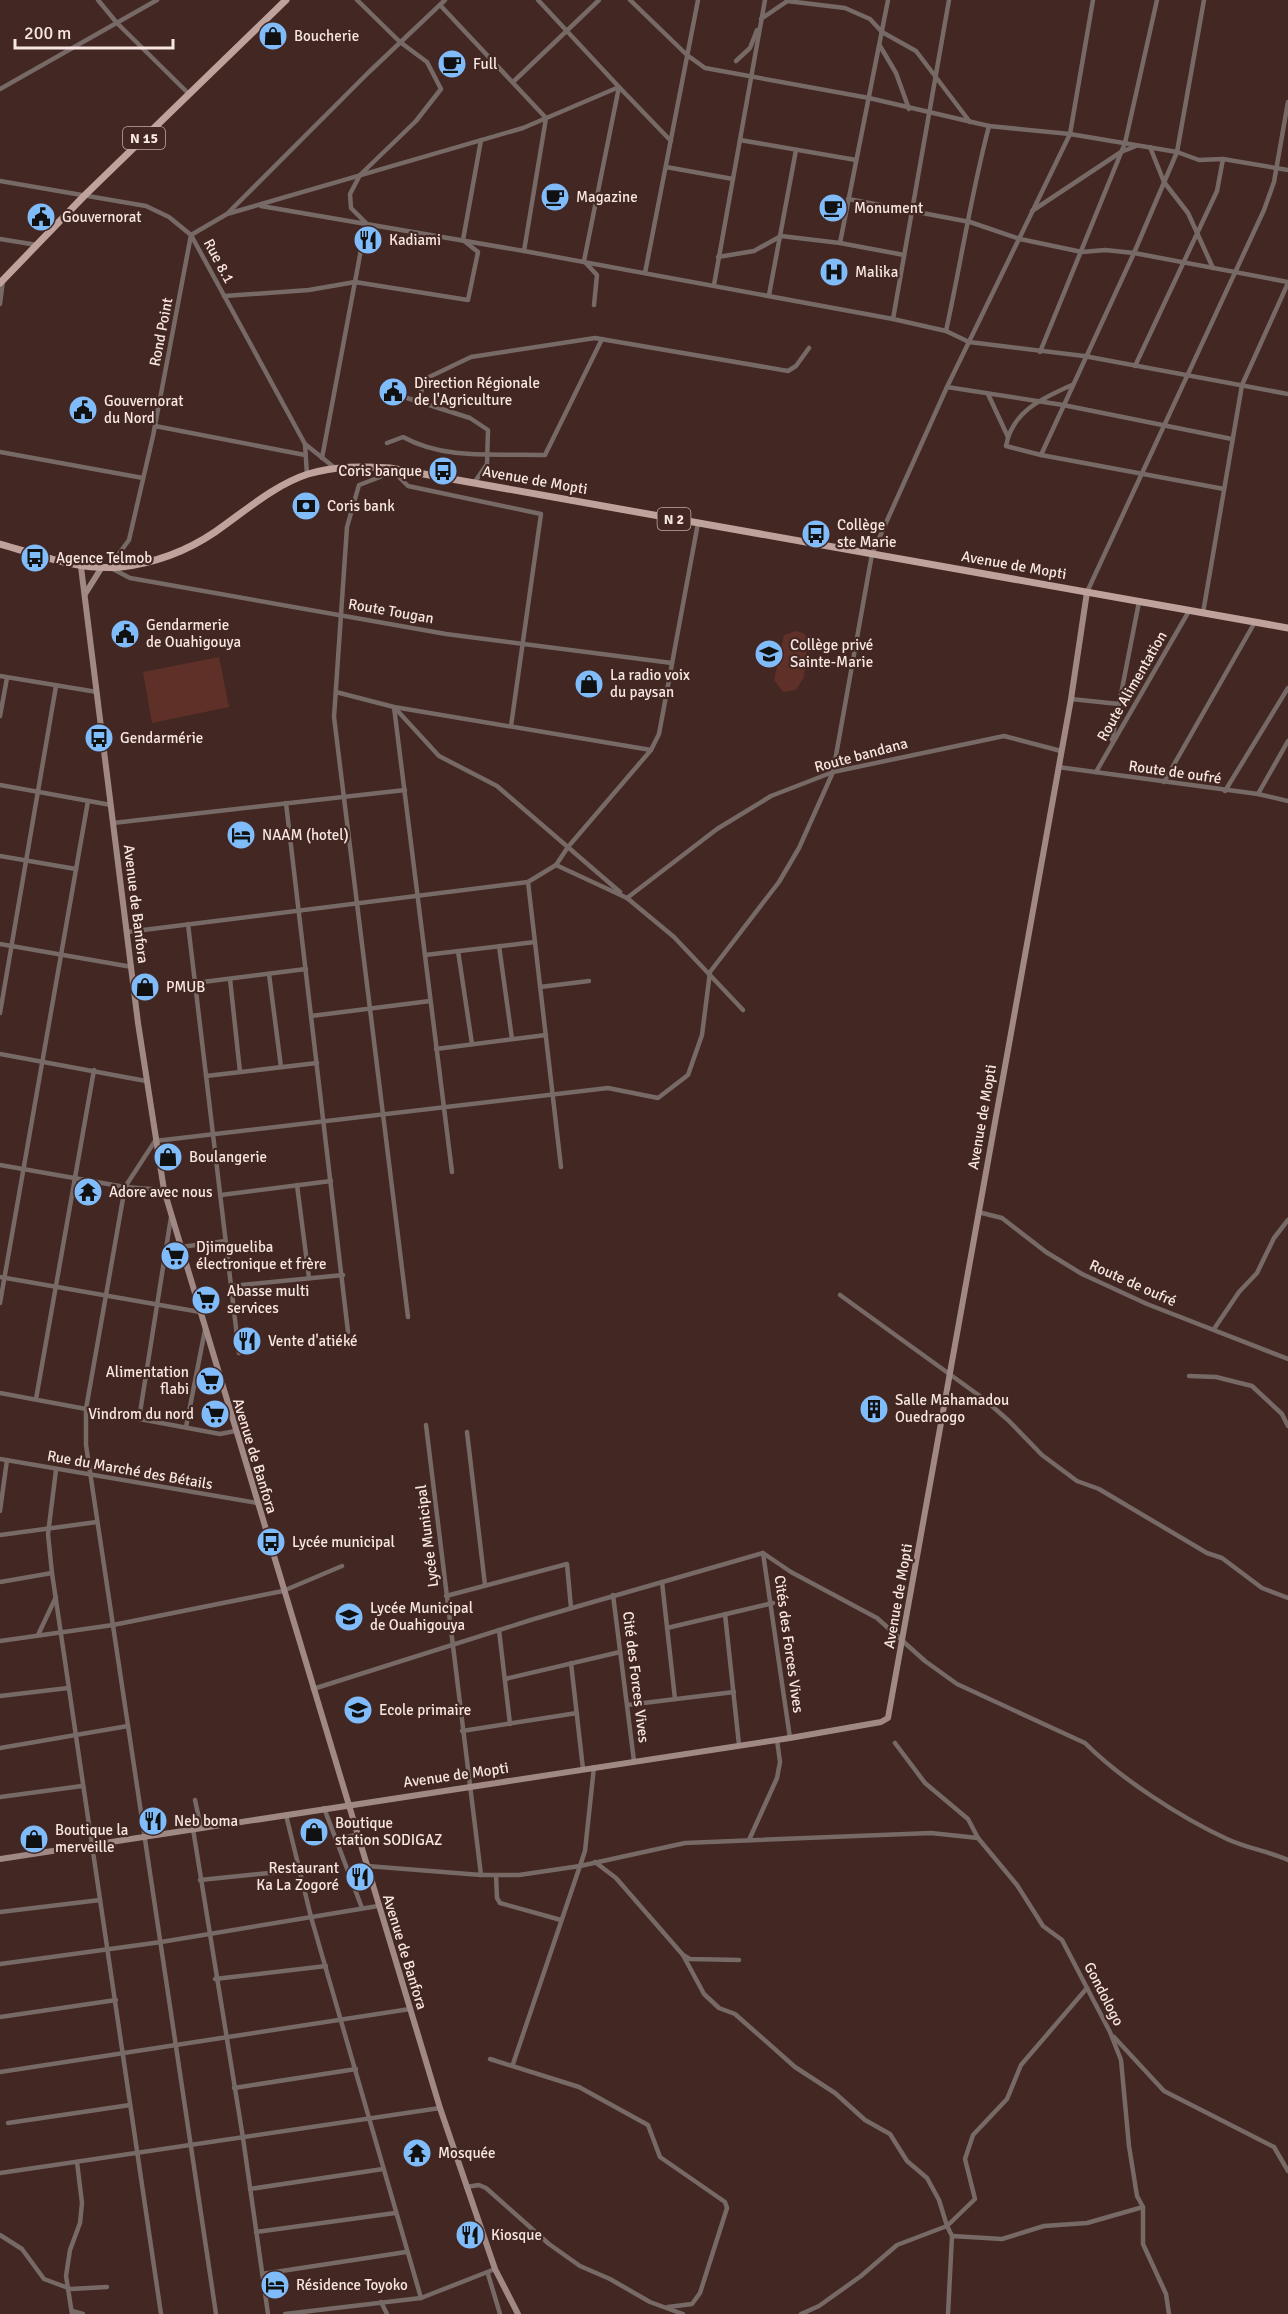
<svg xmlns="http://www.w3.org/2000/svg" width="1288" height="2314" font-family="Signika,sans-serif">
	<rect width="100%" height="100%" fill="#422722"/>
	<!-- green -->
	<g fill="#5f3028">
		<path d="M796 631 803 633 808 638 804 677 796 690 783 692 774 680 784 635Z"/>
		<path d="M219 657 229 707 152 723 143 672Z"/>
	</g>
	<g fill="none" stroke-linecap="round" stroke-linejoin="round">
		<!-- street -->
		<g stroke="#776966" stroke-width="4.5">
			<path d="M98 0 117 23 189 94"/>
			<path d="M538 0 619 87 584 261 597 275 594 305"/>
			<path d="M630 0 687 55 705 68 869 98 989 126 1070 134 1177 152 1199 160 1223 159 1288 170"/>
			<path d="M787 1 845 8 870 19 882 32 916 51 970 122"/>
			<path d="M440 5 546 118 524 251"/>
			<path d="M761 19 789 0"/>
			<path d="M880 46 896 73 909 109"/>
			<path d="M736 61 750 48 757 30"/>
			<path d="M513 82 599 0"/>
			<path d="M0 89 157 0"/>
			<path d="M740 140 856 160"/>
			<path d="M671 141 619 87 523 128 227 214 191 235 153 436 129 540 109 567 130 578 446 634 672 663"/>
			<path d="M1150 147 1164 182 1188 213 1213 268"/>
			<path d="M666 167 733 179"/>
			<path d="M0 181 146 206 169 217 191 235 305 444"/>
			<path d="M848 199 970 222 1020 239 1082 252 1105 250 1134 253 1288 282"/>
			<path d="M261 206 524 251 893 319 946 331 969 342 1084 356 1288 394"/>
			<path d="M1032 211 1121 152 1136 146"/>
			<path d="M228 213 369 72 445 0"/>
			<path d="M0 239 37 245"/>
			<path d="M840 243 888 0"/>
			<path d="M718 257 754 251 781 236 840 243 904 255"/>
			<path d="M645 273 698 0"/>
			<path d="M714 285 765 0"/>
			<path d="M769 295 796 150"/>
			<path d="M224 296 309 290 355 282 468 300 478 252 463 240 481 140"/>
			<path d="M0 304 3 280"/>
			<path d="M893 319 949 0"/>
			<path d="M946 331C961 263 971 194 989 126"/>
			<path d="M1040 352 1125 143 1157 0"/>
			<path d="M1135 366 1217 191 1223 159"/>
			<path d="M1072 385C1043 398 1012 411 1006 446L1041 455 1224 489"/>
			<path d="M947 387 1063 405 1232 439"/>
			<path d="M988 394 1008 437"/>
			<path d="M407 398 470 418 488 430 487 464 474 483"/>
			<path d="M418 402 425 379 471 357 595 338 788 371 796 366 809 348"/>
			<path d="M155 426 305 455"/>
			<path d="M387 443 403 437C447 461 497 453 545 455L602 339"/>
			<path d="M0 452 143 478"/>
			<path d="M1041 455 1134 253 1177 152 1204 0"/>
			<path d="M322 458 366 223 351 208 350 194 360 175 416 121 441 89 427 62 400 42 357 0"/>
			<path d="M307 475 305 444 335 468"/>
			<path d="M1087 592 1264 210 1274 182 1288 102"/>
			<path d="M1203 613 1242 385 1288 283"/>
			<path d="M0 676 97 692"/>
			<path d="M336 692 394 707 651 750"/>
			<path d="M1071 699 1119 704"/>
			<path d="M0 716 7 678"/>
			<path d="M1112 740 1139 602"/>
			<path d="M1058 767 1258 794 1288 801"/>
			<path d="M1096 772 1189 611"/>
			<path d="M1164 782 1255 622"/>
			<path d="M0 785 111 805"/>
			<path d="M1225 791 1288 688"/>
			<path d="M1258 794 1288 741"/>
			<path d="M286 803 348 1332"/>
			<path d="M113 823 405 790"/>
			<path d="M0 856 76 869"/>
			<path d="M556 865 568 847 651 750 659 734 698 523"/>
			<path d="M528 882 561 1167"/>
			<path d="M627 898 674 937 743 1010"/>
			<path d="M188 924 239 1353"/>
			<path d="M127 932 528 882 556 865 627 898 717 829 771 796 833 772 1004 736 1061 751"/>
			<path d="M0 944 132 967"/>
			<path d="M499 946 512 1039"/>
			<path d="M458 951 472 1044"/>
			<path d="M425 955 535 942"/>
			<path d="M269 974 281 1067"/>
			<path d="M230 979 240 1072"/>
			<path d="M195 983 306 969"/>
			<path d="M540 987 589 981"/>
			<path d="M0 1013 56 686"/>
			<path d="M311 1016 430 1001"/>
			<path d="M436 1049 546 1035"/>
			<path d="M0 1054 146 1081"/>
			<path d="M206 1076 317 1063"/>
			<path d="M0 1165 125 1187 164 1190"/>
			<path d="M452 1172 394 707 439 756 497 786 620 892"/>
			<path d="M297 1185 309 1278"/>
			<path d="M221 1195 331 1181"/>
			<path d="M978 1212 1002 1218 1046 1252 1082 1274 1147 1304 1288 1359"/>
			<path d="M181 1247 226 1241"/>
			<path d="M0 1277 200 1312"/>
			<path d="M232 1286 343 1275"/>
			<path d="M840 1295 984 1399 1009 1421 1042 1455 1077 1481 1099 1489 1207 1553 1222 1558 1262 1588 1288 1598"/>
			<path d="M0 1303 88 801"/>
			<path d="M408 1317 334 717 347 527 359 485 380 477 390 468 408 486 541 514 511 726"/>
			<path d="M1214 1329 1239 1292 1257 1273 1274 1238 1288 1220"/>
			<path d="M1189 1376 1216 1377 1252 1386 1282 1414 1288 1426"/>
			<path d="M0 1393 220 1434 235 1431"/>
			<path d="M36 1399 94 1070"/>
			<path d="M139 1419 171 1217"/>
			<path d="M426 1425 481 1875"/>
			<path d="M186 1427 205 1330"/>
			<path d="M467 1432 485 1585"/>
			<path d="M0 1459 257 1503"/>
			<path d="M56 1470 48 1534 52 1573 161 2314"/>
			<path d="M0 1511 7 1460"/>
			<path d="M0 1535 97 1522"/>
			<path d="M763 1553 791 1572 877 1618 925 1661 957 1684 1085 1743C1121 1779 1180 1817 1227 1839 1246 1848 1268 1851 1288 1860"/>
			<path d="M763 1553 790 1738"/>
			<path d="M0 1582 52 1573"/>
			<path d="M662 1582 675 1699"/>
			<path d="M613 1595 634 1761"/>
			<path d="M446 1596 567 1564 571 1608"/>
			<path d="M725 1614 739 1745"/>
			<path d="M667 1628 773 1603"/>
			<path d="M499 1630 510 1724"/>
			<path d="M38 1635 56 1597"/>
			<path d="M0 1641 113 1625 283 1591 342 1566"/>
			<path d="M571 1663 583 1769"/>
			<path d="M505 1679 620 1652"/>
			<path d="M313 1689 534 1619 763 1553"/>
			<path d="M0 1696 68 1688"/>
			<path d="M627 1705 734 1692"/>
			<path d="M462 1731 577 1713"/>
			<path d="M895 1743 925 1783 968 1819 978 1838 1017 1885 1043 1926 1062 1940 1110 2032 1121 2060 1129 2146 1137 2196 1143 2207V2244L1166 2294 1169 2314"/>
			<path d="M0 1748 128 1726"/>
			<path d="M0 1797 82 1786"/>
			<path d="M195 1800 201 1828"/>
			<path d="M324 1808 362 1908"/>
			<path d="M286 1815 311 1917 421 2298"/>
			<path d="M193 1829 243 2138 268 2314"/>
			<path d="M338 1839 356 1835"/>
			<path d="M749 1840 777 1778 780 1762 777 1740"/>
			<path d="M595 1862 616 1878 683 1955 690 1959 739 1960"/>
			<path d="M367 1866 481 1875H519L580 1866 685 1843 931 1833 978 1838"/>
			<path d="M496 1875 497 1898 500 1903 561 1920"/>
			<path d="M200 1880 299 1870"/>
			<path d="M0 1912 100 1900"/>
			<path d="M683 1955 704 1994 719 2008 735 2014 795 2067 835 2093 865 2120 890 2134 907 2161 927 2178 939 2200 947 2226 897 2245 861 2276 819 2306 801 2314"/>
			<path d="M0 1964 161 1942 378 1906"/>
			<path d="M215 1979 326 1966"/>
			<path d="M0 2017 116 2000"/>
			<path d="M1114 2037 1164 2091 1274 2147 1288 2171"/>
			<path d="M490 2059 579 2087 648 2125 660 2157 725 2202 727 2208 700 2293 692 2304 668 2307"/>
			<path d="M513 2064 585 1851 594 1767"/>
			<path d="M0 2072 410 2009"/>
			<path d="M234 2088 356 2069"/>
			<path d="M8 2123 130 2105"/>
			<path d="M0 2173 440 2108"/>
			<path d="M466 2187 479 2185 486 2188 549 2244 580 2266 610 2279 650 2302 683 2314"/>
			<path d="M250 2189 383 2169"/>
			<path d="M256 2232 395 2213"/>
			<path d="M0 2235 22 2249 44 2279 71 2289 107 2287"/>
			<path d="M952 2236 1002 2239 1044 2226 1087 2223 1143 2207"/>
			<path d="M262 2274 406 2252"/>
			<path d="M488 2274 500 2314"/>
			<path d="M381 2302 387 2314"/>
			<path d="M72 2311 83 2314"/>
			<path d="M72 2314 66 2276 70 2250 80 2223 82 2203 77 2162"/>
			<path d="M216 2314 86 1445V1409L125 1187 155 1141 608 1088 658 1098 688 1075 702 1035 710 972 779 882 799 848 833 772 872 554 947 387 1070 134 1093 0"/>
			<path d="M285 2314 421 2298 495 2269"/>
			<path d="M948 2314 952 2236 947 2226 975 2199 965 2159 973 2135 1007 2099 1021 2065 1087 1988"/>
		</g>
		<!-- secondary -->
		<g stroke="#a08985" stroke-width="6">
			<path d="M81 567 138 1023 164 1190 440 2108 495 2269 518 2314"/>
			<path d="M85 594 102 567"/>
			<path d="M0 1859 790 1738 881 1722 888 1718 1071 699 1087 592"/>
		</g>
		<!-- primary -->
		<g stroke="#bfa29c" stroke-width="7">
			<path d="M0 283 84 196 286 0"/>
			<path d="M0 544C40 555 79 571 121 567 154 563 187 551 215 532 244 512 274 485 308 474 336 466 362 466 390 468L1288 628"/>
		</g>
	</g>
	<!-- icons -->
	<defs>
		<g id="shop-disc" transform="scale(1.5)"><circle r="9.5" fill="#81bcfa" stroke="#422722"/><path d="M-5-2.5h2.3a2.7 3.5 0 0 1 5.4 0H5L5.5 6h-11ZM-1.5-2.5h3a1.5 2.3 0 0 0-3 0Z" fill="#111"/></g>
		<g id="cafe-disc" transform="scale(1.5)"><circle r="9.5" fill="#81bcfa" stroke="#422722"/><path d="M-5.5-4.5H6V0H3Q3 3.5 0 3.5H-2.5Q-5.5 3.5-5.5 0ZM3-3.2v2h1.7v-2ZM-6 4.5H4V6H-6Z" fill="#111"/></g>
		<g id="civic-disc" transform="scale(1.5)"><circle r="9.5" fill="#81bcfa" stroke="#422722"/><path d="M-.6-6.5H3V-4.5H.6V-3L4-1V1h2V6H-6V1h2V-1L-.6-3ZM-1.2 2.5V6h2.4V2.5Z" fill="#111"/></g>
		<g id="restaurant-disc" transform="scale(1.5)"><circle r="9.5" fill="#81bcfa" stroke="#422722"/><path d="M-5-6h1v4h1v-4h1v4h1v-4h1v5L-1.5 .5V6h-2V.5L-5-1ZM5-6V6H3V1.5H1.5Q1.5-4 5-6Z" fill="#111"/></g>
		<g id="hospital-disc" transform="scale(1.5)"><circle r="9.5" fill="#81bcfa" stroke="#422722"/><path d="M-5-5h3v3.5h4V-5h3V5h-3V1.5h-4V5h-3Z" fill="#111"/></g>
		<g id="bus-disc" transform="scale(1.5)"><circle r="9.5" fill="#81bcfa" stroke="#422722"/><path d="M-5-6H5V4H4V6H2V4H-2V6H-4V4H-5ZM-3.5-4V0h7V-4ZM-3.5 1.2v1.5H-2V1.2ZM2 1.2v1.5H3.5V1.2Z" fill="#111"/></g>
		<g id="bank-disc" transform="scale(1.5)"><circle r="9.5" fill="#81bcfa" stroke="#422722"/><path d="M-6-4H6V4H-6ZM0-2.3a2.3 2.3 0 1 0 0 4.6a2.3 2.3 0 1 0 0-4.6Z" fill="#111"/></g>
		<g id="school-disc" transform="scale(1.5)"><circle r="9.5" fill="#81bcfa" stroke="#422722"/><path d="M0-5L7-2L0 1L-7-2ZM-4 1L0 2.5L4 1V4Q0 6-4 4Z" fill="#111"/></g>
		<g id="hotel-disc" transform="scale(1.5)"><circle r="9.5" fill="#81bcfa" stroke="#422722"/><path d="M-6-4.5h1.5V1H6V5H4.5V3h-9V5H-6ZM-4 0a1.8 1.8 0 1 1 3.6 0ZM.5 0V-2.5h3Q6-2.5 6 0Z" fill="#111"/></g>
		<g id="temple-disc" transform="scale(1.5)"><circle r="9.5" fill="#81bcfa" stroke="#422722"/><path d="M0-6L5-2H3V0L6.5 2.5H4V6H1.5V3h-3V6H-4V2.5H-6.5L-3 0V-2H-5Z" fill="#111"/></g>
		<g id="supermarket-disc" transform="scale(1.5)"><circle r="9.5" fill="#81bcfa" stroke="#422722"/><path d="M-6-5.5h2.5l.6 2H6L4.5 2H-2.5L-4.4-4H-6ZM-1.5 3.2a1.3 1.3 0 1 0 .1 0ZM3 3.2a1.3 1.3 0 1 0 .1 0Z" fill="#111"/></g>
		<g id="building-disc" transform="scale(1.5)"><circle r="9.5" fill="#81bcfa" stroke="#422722"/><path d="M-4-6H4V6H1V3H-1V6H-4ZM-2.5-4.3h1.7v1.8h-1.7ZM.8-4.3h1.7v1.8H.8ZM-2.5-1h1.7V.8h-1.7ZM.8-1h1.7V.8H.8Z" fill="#111"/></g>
	</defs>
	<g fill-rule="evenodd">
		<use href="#shop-disc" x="273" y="36"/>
		<use href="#cafe-disc" x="452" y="64"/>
		<use href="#cafe-disc" x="555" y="197"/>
		<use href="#cafe-disc" x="833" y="208"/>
		<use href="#civic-disc" x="41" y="217"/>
		<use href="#restaurant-disc" x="368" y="240"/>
		<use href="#hospital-disc" x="834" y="272"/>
		<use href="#civic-disc" x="393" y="392"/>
		<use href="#civic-disc" x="83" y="410"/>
		<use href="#bus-disc" x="443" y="471"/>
		<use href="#bank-disc" x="306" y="506"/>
		<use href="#bus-disc" x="816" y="534"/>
		<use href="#bus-disc" x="35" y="558"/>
		<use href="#civic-disc" x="125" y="634"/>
		<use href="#school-disc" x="769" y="654"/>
		<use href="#shop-disc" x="589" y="684"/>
		<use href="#bus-disc" x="99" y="738"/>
		<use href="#hotel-disc" x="241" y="835"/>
		<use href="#shop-disc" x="145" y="987"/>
		<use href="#shop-disc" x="168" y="1157"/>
		<use href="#temple-disc" x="88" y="1192"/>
		<use href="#supermarket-disc" x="175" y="1256"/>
		<use href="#supermarket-disc" x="206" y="1300"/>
		<use href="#restaurant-disc" x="247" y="1341"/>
		<use href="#supermarket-disc" x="210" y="1381"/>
		<use href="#building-disc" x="874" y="1409"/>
		<use href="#supermarket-disc" x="215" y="1414"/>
		<use href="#bus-disc" x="271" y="1542"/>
		<use href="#school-disc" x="349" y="1617"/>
		<use href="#school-disc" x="358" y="1710"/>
		<use href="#restaurant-disc" x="153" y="1821"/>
		<use href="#shop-disc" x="314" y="1832"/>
		<use href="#shop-disc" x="34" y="1839"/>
		<use href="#restaurant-disc" x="360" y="1877"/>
		<use href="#temple-disc" x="417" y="2153"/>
		<use href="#restaurant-disc" x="470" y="2235"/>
		<use href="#hotel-disc" x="275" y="2285"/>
	</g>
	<g text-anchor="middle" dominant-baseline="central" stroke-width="4.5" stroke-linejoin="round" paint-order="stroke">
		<!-- shield labels -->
		<g fill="#422722" stroke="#c1ada8" stroke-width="1.5">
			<rect x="123" y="127" width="42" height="22" rx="4.5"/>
			<rect x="657.5" y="508" width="33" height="22" rx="4.5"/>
		</g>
		<g font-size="14" font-weight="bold" fill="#f8e6e2">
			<text x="144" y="138">N 15</text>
			<text x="674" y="519">N 2</text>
		</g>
		<!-- poi labels -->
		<g font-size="15" fill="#f8e6e2" stroke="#422722" text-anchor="start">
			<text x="294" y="36">Boucherie</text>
			<text x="473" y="64">Full</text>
			<text x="576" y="197">Magazine</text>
			<text x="854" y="208">Monument</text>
			<text x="62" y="217">Gouvernorat</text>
			<text x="389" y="240">Kadiami</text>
			<text x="855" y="272">Malika</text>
			<text x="414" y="383">Direction Régionale<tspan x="414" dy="17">de l'Agriculture</tspan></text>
			<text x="104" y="401">Gouvernorat<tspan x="104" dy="17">du Nord</tspan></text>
			<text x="422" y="471" text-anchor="end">Coris banque</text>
			<text x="327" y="506">Coris bank</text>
			<text x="837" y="525">Collège<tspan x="837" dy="17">ste Marie</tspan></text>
			<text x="56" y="558">Agence Telmob</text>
			<text x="146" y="625">Gendarmerie<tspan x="146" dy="17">de Ouahigouya</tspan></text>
			<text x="790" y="645">Collège privé<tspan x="790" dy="17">Sainte-Marie</tspan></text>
			<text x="610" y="675">La radio voix<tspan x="610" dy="17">du paysan</tspan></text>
			<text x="120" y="738">Gendarmérie</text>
			<text x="262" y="835">NAAM (hotel)</text>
			<text x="166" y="987">PMUB</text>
			<text x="189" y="1157">Boulangerie</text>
			<text x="109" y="1192">Adore avec nous</text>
			<text x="196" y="1247">Djimgueliba<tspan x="196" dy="17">électronique et frère</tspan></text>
			<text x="227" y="1291">Abasse multi<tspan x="227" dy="17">services</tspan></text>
			<text x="268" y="1341">Vente d'atiéké</text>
			<text x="189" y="1372" text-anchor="end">Alimentation<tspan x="189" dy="17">flabi</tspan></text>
			<text x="895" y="1400">Salle Mahamadou<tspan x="895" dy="17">Ouedraogo</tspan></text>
			<text x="194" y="1414" text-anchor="end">Vindrom du nord</text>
			<text x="292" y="1542">Lycée municipal</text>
			<text x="370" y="1608">Lycée Municipal<tspan x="370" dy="17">de Ouahigouya</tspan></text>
			<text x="379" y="1710">Ecole primaire</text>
			<text x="174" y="1821">Neb boma</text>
			<text x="335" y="1823">Boutique<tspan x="335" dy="17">station SODIGAZ</tspan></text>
			<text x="55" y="1830">Boutique la<tspan x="55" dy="17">merveille</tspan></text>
			<text x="339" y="1868" text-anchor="end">Restaurant<tspan x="339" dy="17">Ka La Zogoré</tspan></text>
			<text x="438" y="2153">Mosquée</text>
			<text x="491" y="2235">Kiosque</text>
			<text x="296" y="2285">Résidence Toyoko</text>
		</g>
		<!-- street labels -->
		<g font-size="15" fill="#f8e6e2" stroke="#422722">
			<text transform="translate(219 261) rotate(62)">Rue 8.1</text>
			<text transform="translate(161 332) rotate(-79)">Rond Point</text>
			<text transform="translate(535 480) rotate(10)">Avenue de Mopti</text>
			<text transform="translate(1014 565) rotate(10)">Avenue de Mopti</text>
			<text transform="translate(391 611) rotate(10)">Route Tougan</text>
			<text transform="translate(1132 686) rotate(-60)">Route Alimentation</text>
			<text transform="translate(861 755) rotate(-15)">Route bandana</text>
			<text transform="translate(1175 772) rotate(8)">Route de oufré</text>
			<text transform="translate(136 904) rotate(83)">Avenue de Banfora</text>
			<text transform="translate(982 1117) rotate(-80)">Avenue de Mopti</text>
			<text transform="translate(1133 1283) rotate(24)">Route de oufré</text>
			<text transform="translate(255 1456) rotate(73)">Avenue de Banfora</text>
			<text transform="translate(130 1470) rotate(10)">Rue du Marché des Bétails</text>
			<text transform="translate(427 1536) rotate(-97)">Lycée Municipal</text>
			<text transform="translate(898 1596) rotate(-80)">Avenue de Mopti</text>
			<text transform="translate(789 1644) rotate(82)">Cités des Forces Vives</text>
			<text transform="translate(636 1677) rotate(83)">Cité des Forces Vives</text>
			<text transform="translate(456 1775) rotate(-8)">Avenue de Mopti</text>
			<text transform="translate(405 1952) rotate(73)">Avenue de Banfora</text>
			<text transform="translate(1104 1994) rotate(63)">Gondologo</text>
		</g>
	</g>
	<!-- scale -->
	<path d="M15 39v9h158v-9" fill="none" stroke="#f8e6e2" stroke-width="3"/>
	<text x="24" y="39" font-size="18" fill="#f8e6e2" stroke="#422722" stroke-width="4.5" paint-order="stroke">200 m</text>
</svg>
